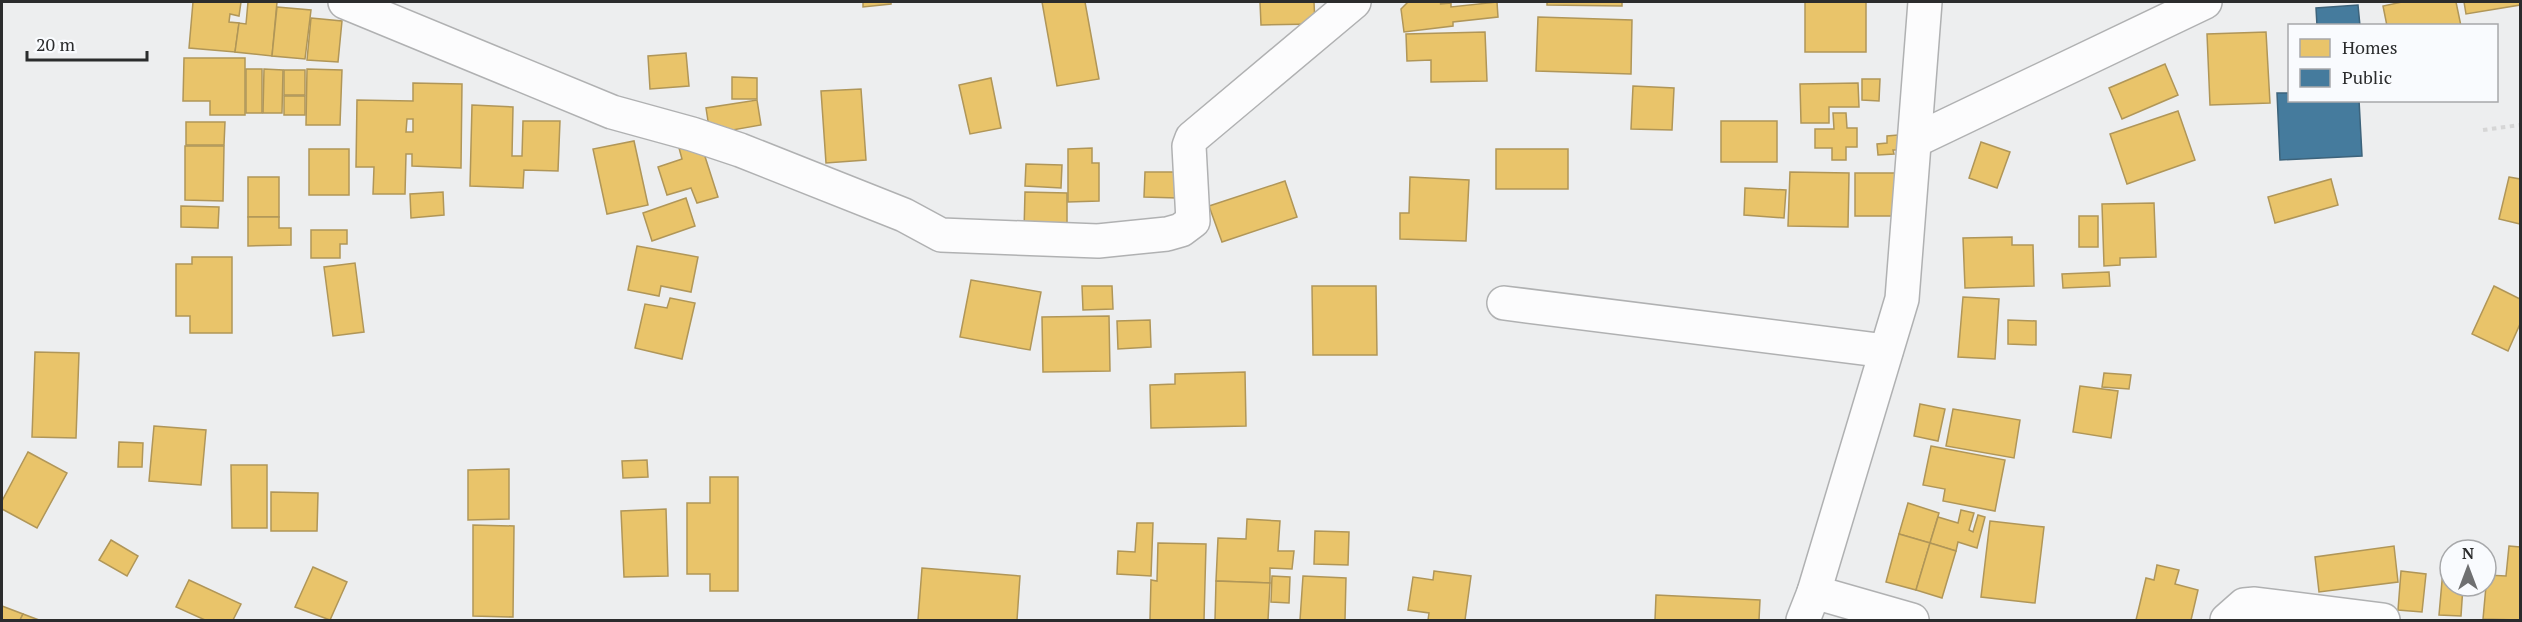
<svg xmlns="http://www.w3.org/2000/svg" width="2522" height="622" font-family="'PT Serif',serif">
	<rect width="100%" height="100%" fill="#edeeef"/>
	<!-- homes -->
	<g fill="#e9c46a" stroke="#b09658" stroke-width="1.5" fill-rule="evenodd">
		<path d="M193 2H241L239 16 230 14 229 22 239 23 235 52 189 48Z"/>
		<path d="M248 2H277L272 56 235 52 239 23 246 24Z"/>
		<path d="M863 2H891V4L863 7Z"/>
		<path d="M1042 2H1085L1099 79 1057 86Z"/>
		<path d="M1260 2H1314L1315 24 1261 25Z"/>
		<path d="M1408 2H1443L1440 4 1451 3V7L1497 2 1498 17 1453 22V26L1404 32 1401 9Z"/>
		<path d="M1547 2H1622V6L1547 5Z"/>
		<rect x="1805" y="2" width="61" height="50"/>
		<path d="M2402 2H2456L2461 26H2387L2383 6Z"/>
		<path d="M2464 2H2520V5L2466 14Z"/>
		<path d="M277 7 311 10 305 59 272 56Z"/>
		<path d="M1538 17 1632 20 1631 74 1536 71Z"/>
		<path d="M311 18 342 21 338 62 307 60Z"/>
		<path d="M1485 32 1487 81 1431 82V60L1407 61 1406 34Z"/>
		<path d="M2266 32 2270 103 2210 105 2207 34Z"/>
		<path d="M686 53 689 86 650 89 648 56Z"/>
		<path d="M184 58H245V115H210V101H183Z"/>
		<path d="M2165 64 2178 95 2122 119 2109 88Z"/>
		<rect x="246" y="69" width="16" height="44"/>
		<path d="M264 69 283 70 282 113H263Z"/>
		<path d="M307 69 342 70 340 125H306Z"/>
		<rect x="284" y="70" width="21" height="25"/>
		<path d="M732 77 757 78V99H732Z"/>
		<path d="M991 78 1001 128 970 134 959 85Z"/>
		<path d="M1862 79H1880L1879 101 1862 100Z"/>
		<path d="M413 83 462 84 461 168 412 166V154H406L405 194H373L374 167H356L357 100 413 101ZM407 119H413V132H406Z"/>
		<path d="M1858 83 1859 107H1829V123H1801L1800 84Z"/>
		<path d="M1633 86 1674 88 1672 130 1631 129Z"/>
		<path d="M861 89 866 160 826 163 821 91Z"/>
		<rect x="284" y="96" width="21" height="19"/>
		<path d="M757 100 761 125 710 134 706 108Z"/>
		<path d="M472 105 513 107 512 156H522L523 121H560L558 171 524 170 523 188 470 186Z"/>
		<path d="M2178 111 2195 160 2127 184 2110 134Z"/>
		<path d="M1833 113H1846L1847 128H1857V147H1846V160H1832V148H1815V129H1834Z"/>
		<rect x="1721" y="121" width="56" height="41"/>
		<path d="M186 122H225L224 145H186Z"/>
		<path d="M1898 135 1899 150H1893L1894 154 1878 155 1877 144 1887 143V136Z"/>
		<path d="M634 141 648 205 607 214 593 149Z"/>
		<path d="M700 141 718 197 697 203 691 188 667 195 658 167 682 159 679 148Z"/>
		<path d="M1981 142 2010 152 1997 188 1969 178Z"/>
		<path d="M185 146H224L223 201 185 200Z"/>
		<path d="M1092 148V163H1099V201L1068 202V149Z"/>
		<rect x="309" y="149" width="40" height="46"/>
		<rect x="1496" y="149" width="72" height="40"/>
		<path d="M1026 164 1062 165 1061 188 1025 186Z"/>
		<path d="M1145 172H1177V198L1144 197Z"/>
		<path d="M1790 172 1849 173 1848 227 1788 226Z"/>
		<rect x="1855" y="173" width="43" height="43"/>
		<rect x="248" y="177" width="31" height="40"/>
		<path d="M1410 177 1469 180 1466 241 1400 239V213H1409Z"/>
		<path d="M2509 177 2520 179V224L2499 219Z"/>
		<path d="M2331 179 2338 205 2275 223 2268 197Z"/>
		<path d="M1285 181 1297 217 1222 242 1209 206Z"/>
		<path d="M1745 188 1786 190 1784 218 1744 215Z"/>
		<path d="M443 192 444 215 411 218 410 194Z"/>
		<path d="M1025 192 1067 193V232L1024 231Z"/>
		<path d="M686 198 695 226 652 241 643 213Z"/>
		<path d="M2154 203 2156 257 2120 258V265L2104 266 2102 204Z"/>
		<path d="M181 206 219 207 218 228 181 227Z"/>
		<rect x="2079" y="216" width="19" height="31"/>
		<path d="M248 217H279V228H291V245L248 246Z"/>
		<path d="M311 230H347V244H340V258H311Z"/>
		<path d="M2012 237V245H2033L2034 286 1965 288 1963 238Z"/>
		<path d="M637 246 698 257 691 292 661 286 659 296 628 290Z"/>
		<path d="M192 257H232V333H190V316H176V264H192Z"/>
		<path d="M355 263 364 332 333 336 324 267Z"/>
		<path d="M2109 272 2110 286 2063 288 2062 274Z"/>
		<path d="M971 280 1041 292 1030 350 960 337Z"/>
		<path d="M1082 286H1112L1113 309 1083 310Z"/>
		<path d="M1312 286H1376L1377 355H1313Z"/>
		<path d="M2494 286 2520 299V324L2508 351 2472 334Z"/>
		<path d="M1963 297 1999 299 1995 359 1958 357Z"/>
		<path d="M670 298 695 303 682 359 635 348 645 304 667 308Z"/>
		<path d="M1109 316 1110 371 1043 372 1042 317Z"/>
		<path d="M1150 320 1151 347 1118 349 1117 321Z"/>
		<path d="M2008 320 2036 321V345L2008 344Z"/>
		<path d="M35 352 79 353 76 438 32 437Z"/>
		<path d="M1245 372 1246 426 1151 428 1150 385 1175 384V374Z"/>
		<path d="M2104 373 2131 375 2129 389 2102 387Z"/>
		<path d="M2080 386 2118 391 2111 438 2073 432Z"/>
		<path d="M1920 404 1945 409 1938 441 1914 436Z"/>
		<path d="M1953 409 2020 420 2014 458 1946 446Z"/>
		<path d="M154 426 206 430 201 485 149 481Z"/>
		<path d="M119 442 143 443 142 467H118Z"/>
		<path d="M1931 446 2005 460 1995 511 1943 501 1945 489 1923 485Z"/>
		<path d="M28 452 67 473 37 528 2 509V501Z"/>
		<path d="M647 460 648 477 623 478 622 461Z"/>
		<path d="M231 465H267V528H232Z"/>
		<path d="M509 469V519L468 520V470Z"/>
		<path d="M710 477H738V591H710V574H687V503H710Z"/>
		<path d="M271 492 318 493 317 531H271Z"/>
		<path d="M1908 503 1939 513 1930 543 1899 534Z"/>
		<path d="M666 509 668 576 624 577 621 511Z"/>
		<path d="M1961 510 1974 513 1969 530 1973 532 1978 515 1985 517 1977 548 1958 542 1956 551 1930 543 1938 517 1958 523Z"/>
		<path d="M1247 519 1280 521 1278 551H1294L1292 569 1270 568V583L1216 581 1218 538 1246 539Z"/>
		<path d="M1990 521 2044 527 2035 603 1981 597Z"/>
		<path d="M1137 523H1153L1151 576 1117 574 1118 551 1135 552Z"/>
		<path d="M473 525 514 526 513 617 473 616Z"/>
		<path d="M1315 531 1349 532 1348 565 1314 564Z"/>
		<path d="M1899 534 1930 543 1916 590 1886 582Z"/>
		<path d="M111 540 138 556 127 576 99 560Z"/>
		<path d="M1158 543 1206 544 1204 620H1150L1151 580 1157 581Z"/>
		<path d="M1930 543 1956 551 1942 598 1916 590Z"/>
		<path d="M2394 546 2398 582 2319 592 2315 557Z"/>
		<path d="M2509 546 2520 547V620L2483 619 2487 575 2506 576Z"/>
		<path d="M2157 565 2179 570 2175 584 2198 590 2191 620H2136L2146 578 2154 580Z"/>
		<path d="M313 567 347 582 330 620 295 607Z"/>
		<path d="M922 568 1020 576 1017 620H918Z"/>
		<path d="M2443 570H2450V586H2463L2461 616 2439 615Z"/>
		<path d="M1434 571 1471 576 1465 620H1428L1429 613 1408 610 1413 577 1433 580Z"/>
		<path d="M2401 571 2426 574 2422 612 2398 610Z"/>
		<path d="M1272 576 1290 577 1289 603 1271 602Z"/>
		<path d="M1303 576 1346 578 1345 620H1300Z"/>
		<path d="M189 580 241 604 233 620H205L176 607Z"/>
		<path d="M1216 581 1270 583 1268 620H1215Z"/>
		<path d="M1656 595 1760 600 1759 620H1655Z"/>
		<path d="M2 606 23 614 20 620H2Z"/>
		<path d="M23 614 39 620H20Z"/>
	</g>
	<!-- public -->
	<g fill="#457b9d" stroke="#3d637b" stroke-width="1.5">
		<path d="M2358 5 2360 26H2317L2316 8Z"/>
		<path d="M2277 93H2290V100H2359L2362 156 2280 160Z"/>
	</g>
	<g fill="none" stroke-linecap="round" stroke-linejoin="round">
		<!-- minor casing -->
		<g stroke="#b0b1b2" stroke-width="36">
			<g id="minor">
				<path d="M345 2 612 112 692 134 740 150 904 215 941 235 1098 241 1167 234 1181 230 1193 221 1189 146 1192 138 1354 2"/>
				<path d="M1916 140 2205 2"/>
				<path d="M1504 303 1886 351"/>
				<path d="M1814 592 1912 620"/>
				<path d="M1803 620 1814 592 1902 299 1925 2"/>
				<path d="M2227 620 2244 605 2255 604 2383 620"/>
			</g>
		</g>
		<!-- path -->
		<path stroke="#d6d6d6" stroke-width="4" stroke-dasharray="4.5 4.5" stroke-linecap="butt" d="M2483 130 2520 125"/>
		<!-- minor -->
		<use href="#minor" stroke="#fcfcfd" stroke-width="33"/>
	</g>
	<!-- border -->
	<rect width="2522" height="622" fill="none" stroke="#2b2c2d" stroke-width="6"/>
	<!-- legend -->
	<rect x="2288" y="24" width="210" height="78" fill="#f9fbfe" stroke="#a7a8aa" stroke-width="1.5"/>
	<rect x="2300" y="39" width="30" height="18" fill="#e9c46a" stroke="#a7a8aa" stroke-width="1.5"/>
	<text x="2342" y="54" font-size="18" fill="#2b2c2d">Homes</text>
	<rect x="2300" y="69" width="30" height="18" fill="#457b9d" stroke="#a7a8aa" stroke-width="1.5"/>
	<text x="2342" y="84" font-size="18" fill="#2b2c2d">Public</text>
	<!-- north arrow -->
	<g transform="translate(2468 568)"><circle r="28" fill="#f9fbfe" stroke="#a7a8aa" stroke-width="1.5"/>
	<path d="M0-4.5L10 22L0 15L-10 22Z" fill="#6f7071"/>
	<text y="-9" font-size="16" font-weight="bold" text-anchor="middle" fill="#2b2c2d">N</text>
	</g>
	<!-- scale -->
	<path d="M27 51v9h120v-9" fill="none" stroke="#2b2c2d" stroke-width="3"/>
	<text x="36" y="51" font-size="18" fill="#2b2c2d" stroke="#f9fbfe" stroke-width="4.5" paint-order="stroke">20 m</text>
</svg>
